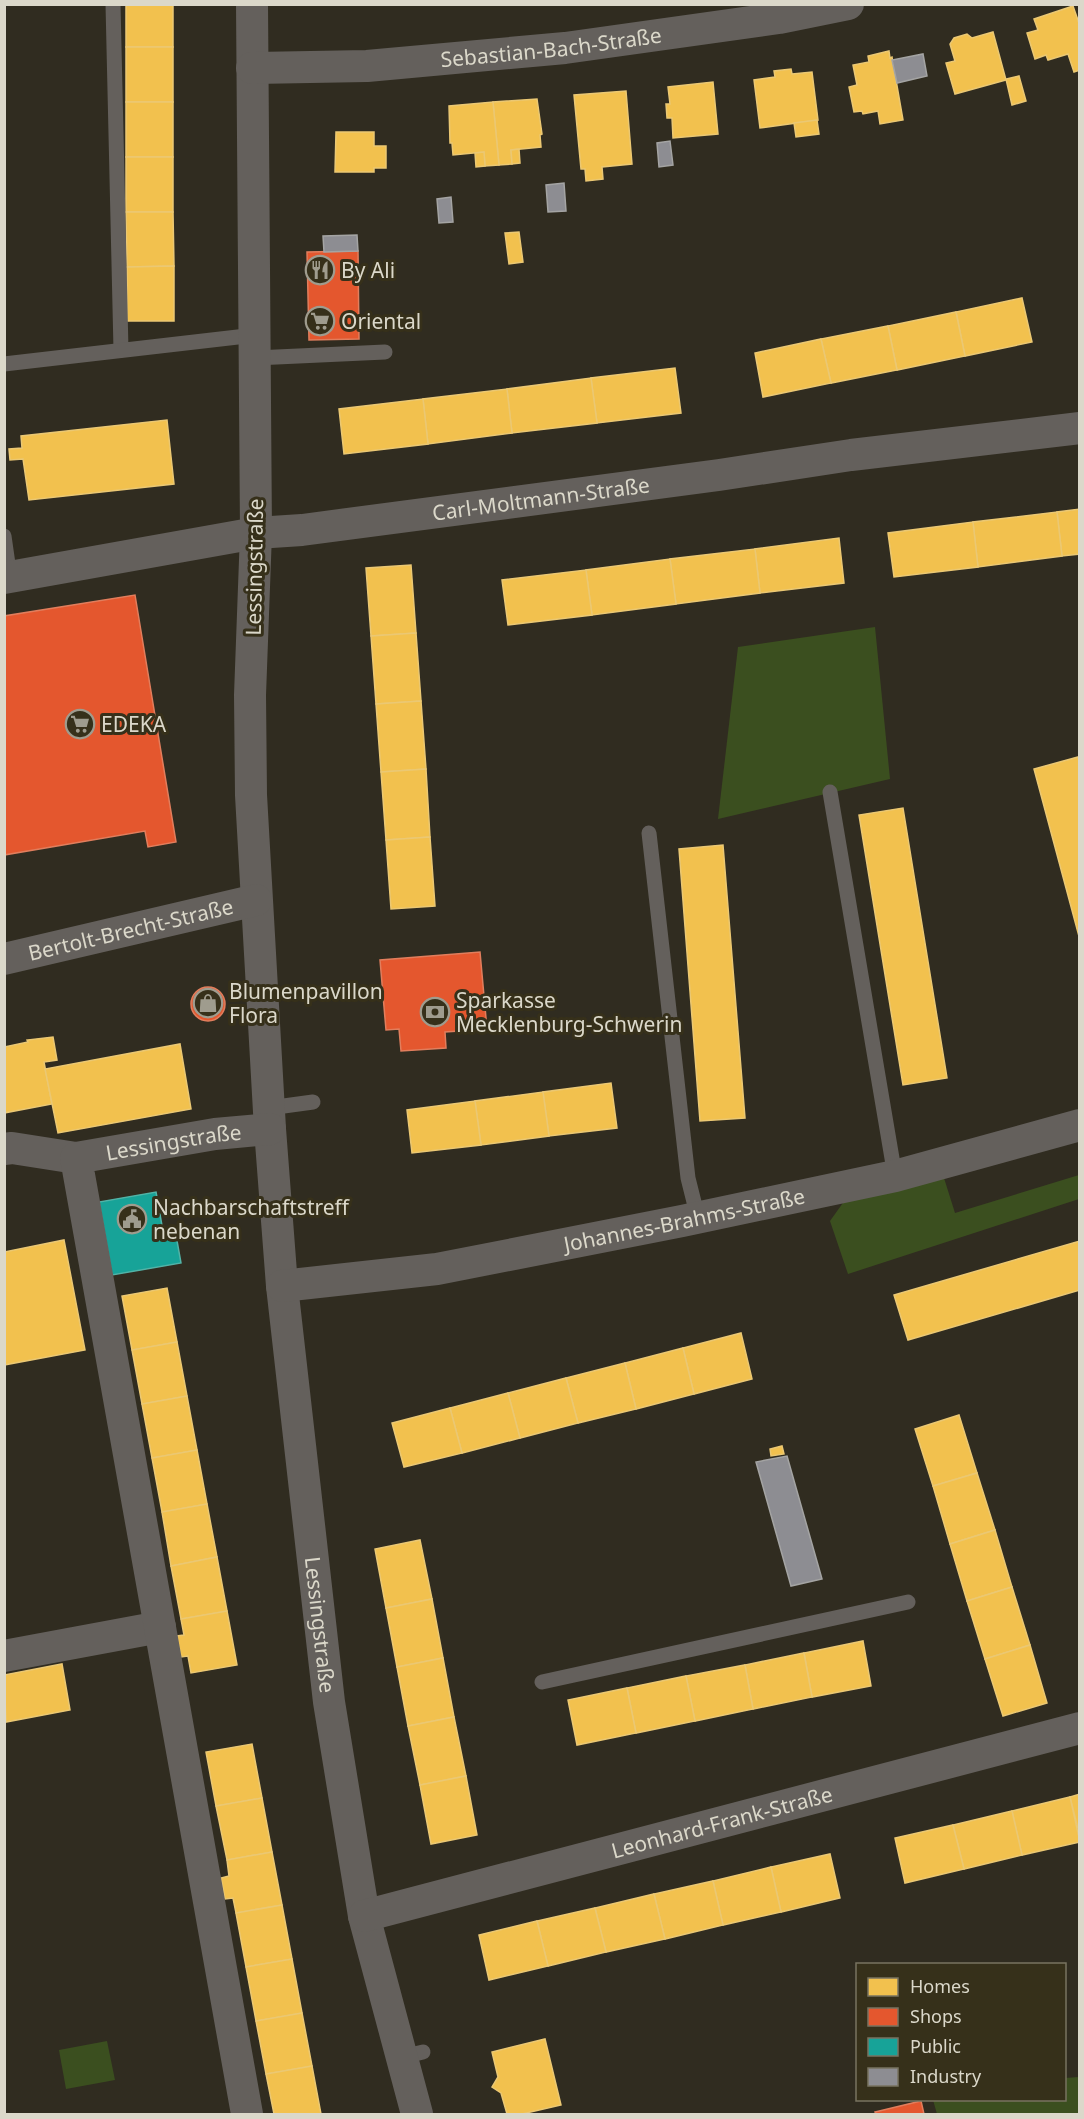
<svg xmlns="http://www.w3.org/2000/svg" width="1084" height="2119" font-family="'Noto Sans',sans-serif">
	<rect width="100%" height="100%" fill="#302c20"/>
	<!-- green -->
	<g fill="#3b4f1f">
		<path d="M875 627 890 779 718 819 738 647Z"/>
		<path d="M1079 1175V1199L848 1274 830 1221 845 1200 944 1178 955 1213Z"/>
		<path d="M107 2041 115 2080 66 2089 59 2050Z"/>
		<path d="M1079 2077V2114H937L933 2100H1064L1065 2078Z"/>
	</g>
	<!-- homes -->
	<g fill="#f2c14e" stroke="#ebc873" stroke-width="1.5">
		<rect x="126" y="4" width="47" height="43"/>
		<path d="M1073 6 1080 26V70L1074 72 1068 54 1048 60 1046 55 1035 59 1027 33 1038 30 1034 19Z"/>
		<path d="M993 32 1006 80 955 94 946 63 955 61 950 44 954 38 967 34 972 38Z"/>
		<rect x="126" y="47" width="47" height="55"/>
		<path d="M889 51 890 58 892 57 903 120 880 124 878 111 863 114 862 111 854 112 849 87 857 85 853 65 869 62 868 56Z"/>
		<path d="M791 69 792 74 812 72 818 120 760 128 754 80 775 77 774 71Z"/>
		<path d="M1019 76 1026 101 1012 105 1006 79Z"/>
		<path d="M713 82 718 134 673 138 672 118H667L666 104H670L668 87Z"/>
		<path d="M626 91 632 164 602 167 603 179 586 181 585 169H581L574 95Z"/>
		<path d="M537 99 542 134 540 135 541 147 511 150 512 164 499 165 493 102Z"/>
		<rect x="126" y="102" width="47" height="55"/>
		<path d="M493 102 499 165 485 166 484 152 453 155 452 143H450L449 106Z"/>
		<path d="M817 120 819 134 796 137 794 123Z"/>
		<path d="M336 132H374V146H386V168H374V172H335Z"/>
		<path d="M519 149 520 163 512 164 511 150Z"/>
		<path d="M484 152 485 166 476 167 475 153Z"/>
		<rect x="126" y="157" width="47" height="55"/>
		<path d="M126 212H173L174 266 127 267Z"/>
		<path d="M519 232 523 262 509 264 505 233Z"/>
		<path d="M174 266V321H127V267Z"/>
		<path d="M1022 298 1032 342 965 356 956 312Z"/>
		<path d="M956 312 965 356 897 370 888 326Z"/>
		<path d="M888 326 897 370 831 383 821 339Z"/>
		<path d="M821 339 831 383 763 397 755 353Z"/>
		<path d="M675 368 681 413 597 423 591 378Z"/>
		<path d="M591 378 597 423 512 433 507 389Z"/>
		<path d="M507 389 512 433 428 444 423 399Z"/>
		<path d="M423 399 428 444 344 454 339 409Z"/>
		<path d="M167 420 174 484 29 500 23 459 10 460 9 449 22 448 21 436Z"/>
		<path d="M1080 509V554L1062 556 1057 512Z"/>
		<path d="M1057 512 1062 556 978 567 973 522Z"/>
		<path d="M973 522 978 567 894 577 888 533Z"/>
		<path d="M839 538 844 583 760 593 755 549Z"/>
		<path d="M755 549 760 593 676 604 670 559Z"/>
		<path d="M670 559 676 604 592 615 586 570Z"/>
		<path d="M411 565 416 633 371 636 366 568Z"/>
		<path d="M586 570 592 615 508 625 502 580Z"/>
		<path d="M416 633 421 701 376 704 371 636Z"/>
		<path d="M421 701 426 769 381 772 376 704Z"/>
		<path d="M1078 757 1080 765V940L1034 769Z"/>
		<path d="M426 769 430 837 386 840 381 772Z"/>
		<path d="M903 808 947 1078 903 1085 859 815Z"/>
		<path d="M430 837 435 906 391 909 386 840Z"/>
		<path d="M723 845 745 1118 700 1121 679 849Z"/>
		<path d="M53 1037 57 1060 44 1062 52 1104 4 1113V1047L28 1042 27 1040Z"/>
		<path d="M180 1044 191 1109 58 1133 45 1069Z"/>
		<path d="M611 1083 617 1128 549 1136 543 1092Z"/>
		<path d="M543 1092 549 1136 481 1145 475 1101Z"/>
		<path d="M475 1101 481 1145 412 1153 407 1110Z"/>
		<path d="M64 1240 85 1350 4 1365V1252Z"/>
		<path d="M1080 1241V1290L908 1340 894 1295Z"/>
		<path d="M167 1288 177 1342 132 1350 122 1296Z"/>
		<path d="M741 1333 752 1379 694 1394 683 1348Z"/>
		<path d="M177 1342 187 1396 142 1404 132 1350Z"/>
		<path d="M683 1348 694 1394 636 1409 625 1363Z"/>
		<path d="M625 1363 636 1409 578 1423 566 1378Z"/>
		<path d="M566 1378 578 1423 520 1438 508 1393Z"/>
		<path d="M508 1393 520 1438 462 1453 450 1408Z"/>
		<path d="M187 1396 197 1450 152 1458 142 1404Z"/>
		<path d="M450 1408 462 1453 404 1467 392 1423Z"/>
		<path d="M959 1415 977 1473 933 1486 915 1429Z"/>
		<path d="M782 1446 784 1454 771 1456 770 1449Z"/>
		<path d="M197 1450 207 1504 162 1512 152 1458Z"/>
		<path d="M977 1473 995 1530 950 1544 933 1486Z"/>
		<path d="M207 1504 217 1557 171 1566 162 1512Z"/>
		<path d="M995 1530 1012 1587 967 1601 950 1544Z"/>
		<path d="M420 1540 432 1599 386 1608 375 1549Z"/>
		<path d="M217 1557 227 1611 181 1619 171 1566Z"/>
		<path d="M1012 1587 1030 1645 985 1659 967 1601Z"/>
		<path d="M432 1599 443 1658 397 1667 386 1608Z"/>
		<path d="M227 1611 237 1665 191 1673 188 1656 181 1657 177 1636 184 1635 181 1619Z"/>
		<path d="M863 1641 871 1686 812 1697 804 1653Z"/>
		<path d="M1030 1645 1047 1703 1003 1716 985 1659Z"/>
		<path d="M804 1653 812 1697 753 1709 745 1665Z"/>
		<path d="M443 1658 454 1717 408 1726 397 1667Z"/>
		<path d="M62 1664 70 1710 6 1722 4 1675Z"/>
		<path d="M745 1665 753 1709 695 1721 686 1676Z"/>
		<path d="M686 1676 695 1721 636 1733 627 1688Z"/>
		<path d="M627 1688 636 1733 577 1745 568 1700Z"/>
		<path d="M454 1717 466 1776 420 1785 408 1726Z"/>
		<path d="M252 1744 262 1798 216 1806 206 1752Z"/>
		<path d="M466 1776 477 1835 431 1844 420 1785Z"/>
		<path d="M1080 1794V1837L1070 1797Z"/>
		<path d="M1070 1797 1080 1842 1022 1855 1012 1811Z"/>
		<path d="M262 1798 272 1852 227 1860 216 1806Z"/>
		<path d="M1012 1811 1022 1855 964 1869 953 1825Z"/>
		<path d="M953 1825 964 1869 905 1883 895 1838Z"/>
		<path d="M272 1852 282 1905 236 1913 233 1898 225 1899 221 1878 229 1876 227 1860Z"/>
		<path d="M830 1854 840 1898 781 1912 771 1867Z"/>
		<path d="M771 1867 781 1912 723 1925 713 1881Z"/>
		<path d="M713 1881 723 1925 665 1939 654 1894Z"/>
		<path d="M654 1894 665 1939 606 1952 595 1908Z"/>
		<path d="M282 1905 292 1959 246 1967 236 1913Z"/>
		<path d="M595 1908 606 1952 548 1966 537 1921Z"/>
		<path d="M537 1921 548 1966 489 1980 479 1935Z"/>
		<path d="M292 1959 302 2013 256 2021 246 1967Z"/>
		<path d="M302 2013 312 2066 266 2074 256 2021Z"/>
		<path d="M545 2039 561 2105 522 2114H507L501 2093 492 2087 498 2077 492 2052Z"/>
		<path d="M312 2066 321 2114H274L266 2074Z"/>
	</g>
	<!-- shops -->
	<g fill="#e4572e" stroke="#e17e5d" stroke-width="1.5">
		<path d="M358 251 359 339 309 340 307 252Z"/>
		<path d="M135 595 176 842 148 847 145 831 4 855V616Z"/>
		<path d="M480 952 487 1029 445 1032 446 1048 401 1051 399 1029 386 1030 380 960Z"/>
		<circle cx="208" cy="1004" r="17"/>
		<path d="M921 2101 924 2114H876L875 2112Z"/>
	</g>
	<!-- public -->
	<path fill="#17a398" stroke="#52b3a7" stroke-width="1.5" d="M156 1192 164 1237 176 1235 181 1263 112 1275 99 1202Z"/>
	<!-- industry -->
	<g fill="#8d8d92" stroke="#a4a4a3" stroke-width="1.5">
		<path d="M923 54 927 76 897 83 892 60Z"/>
		<path d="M670 141 673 165 659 167 657 143Z"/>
		<path d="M564 183 566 211 548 212 546 185Z"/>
		<path d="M451 197 453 222 439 223 437 199Z"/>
		<path d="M357 235 358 251 324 252 323 236Z"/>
		<path d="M787 1456 822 1579 791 1586 756 1462Z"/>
	</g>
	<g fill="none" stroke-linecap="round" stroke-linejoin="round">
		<!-- service -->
		<g stroke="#64605c" stroke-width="15">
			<path d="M113 4 121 350"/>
			<path d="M255 358 385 352"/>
			<path d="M4 364 255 335"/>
			<path d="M4 536 10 578"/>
			<path d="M830 792 895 1176"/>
			<path d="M649 833 688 1178 698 1218"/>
			<path d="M269 1108 313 1102"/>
			<path d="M542 1682 908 1602"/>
			<path d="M402 2057 423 2052"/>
		</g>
		<!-- minor -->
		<g stroke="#64605c" stroke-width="32">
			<path id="s1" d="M252 4 256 533 250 695 251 795 270 1129 282 1286 329 1702 364 1916 417 2114"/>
			<path id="s2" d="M252 68 367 66 565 48 779 18 848 4"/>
			<path id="s3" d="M4 578 256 533 302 530 719 475 851 455 1080 428"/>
			<path id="s4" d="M4 959 256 900"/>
			<path d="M4 1149 12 1148 76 1158"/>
			<path id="s5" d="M282 1286 437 1269 682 1221 895 1176 1080 1125"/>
			<path d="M4 1656 160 1627"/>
			<path id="s6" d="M364 1916 1080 1728"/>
			<path id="s7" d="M247 2114 76 1158 215 1134 270 1129"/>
		</g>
	</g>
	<!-- icons -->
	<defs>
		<g id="restaurant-ring" transform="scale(1.5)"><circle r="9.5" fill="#36301a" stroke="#9f9c8e" stroke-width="1.5"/><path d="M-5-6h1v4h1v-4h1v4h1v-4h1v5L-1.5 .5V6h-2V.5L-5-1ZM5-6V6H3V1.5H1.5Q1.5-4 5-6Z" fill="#9f9c8e"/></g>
		<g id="supermarket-ring" transform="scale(1.5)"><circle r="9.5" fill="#36301a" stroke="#9f9c8e" stroke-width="1.5"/><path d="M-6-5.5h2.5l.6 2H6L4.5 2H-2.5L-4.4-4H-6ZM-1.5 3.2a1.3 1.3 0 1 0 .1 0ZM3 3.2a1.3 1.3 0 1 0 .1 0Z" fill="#9f9c8e"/></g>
		<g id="shop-ring" transform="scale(1.5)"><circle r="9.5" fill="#36301a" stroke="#9f9c8e" stroke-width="1.5"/><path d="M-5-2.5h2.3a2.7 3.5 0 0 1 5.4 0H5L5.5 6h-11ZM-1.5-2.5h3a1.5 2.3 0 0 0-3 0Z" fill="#9f9c8e"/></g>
		<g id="bank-ring" transform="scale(1.5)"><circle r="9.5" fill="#36301a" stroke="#9f9c8e" stroke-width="1.5"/><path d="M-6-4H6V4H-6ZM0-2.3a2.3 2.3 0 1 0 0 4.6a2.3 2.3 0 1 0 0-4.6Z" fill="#9f9c8e"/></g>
		<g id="civic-ring" transform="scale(1.5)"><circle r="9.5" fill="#36301a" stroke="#9f9c8e" stroke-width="1.5"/><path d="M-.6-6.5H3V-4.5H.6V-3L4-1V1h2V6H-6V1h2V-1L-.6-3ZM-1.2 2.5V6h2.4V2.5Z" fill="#9f9c8e"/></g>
	</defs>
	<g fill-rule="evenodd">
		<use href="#restaurant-ring" x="320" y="270"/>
		<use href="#supermarket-ring" x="320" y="321"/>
		<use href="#supermarket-ring" x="80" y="724"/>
		<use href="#shop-ring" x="208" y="1003"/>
		<use href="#bank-ring" x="435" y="1012"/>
		<use href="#civic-ring" x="132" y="1219"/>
	</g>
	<g text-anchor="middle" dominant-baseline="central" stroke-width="6" stroke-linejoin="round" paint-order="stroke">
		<!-- street labels -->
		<g font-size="21" fill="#dbd8ca" stroke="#36301a">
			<text stroke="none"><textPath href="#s2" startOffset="300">Sebastian-Bach-Straße</textPath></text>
			<text stroke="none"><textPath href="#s3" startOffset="543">Carl-Moltmann-Straße</textPath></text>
			<text transform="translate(254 567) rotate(-89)">Lessingstraße</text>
			<text stroke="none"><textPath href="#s4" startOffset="130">Bertolt-Brecht-Straße</textPath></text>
			<text stroke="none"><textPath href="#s7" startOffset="1070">Lessingstraße</textPath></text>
			<text stroke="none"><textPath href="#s5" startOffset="408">Johannes-Brahms-Straße</textPath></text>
			<text stroke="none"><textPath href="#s1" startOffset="1624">Lessingstraße</textPath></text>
			<text stroke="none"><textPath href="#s6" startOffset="370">Leonhard-Frank-Straße</textPath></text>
		</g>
		<!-- poi labels -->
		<g font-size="21" fill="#dbd8ca" stroke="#36301a" text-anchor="start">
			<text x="341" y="270">By Ali</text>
			<text x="341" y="321">Oriental</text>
			<text x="101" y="724">EDEKA</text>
			<text x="229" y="991">Blumenpavillon<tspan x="229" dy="24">Flora</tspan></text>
			<text x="456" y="1000">Sparkasse<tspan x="456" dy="24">Mecklenburg-Schwerin</tspan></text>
			<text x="153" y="1207">Nachbarschaftstreff<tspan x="153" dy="24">nebenan</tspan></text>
		</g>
	</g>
	<!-- border -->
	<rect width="1084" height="2119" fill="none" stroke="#dbd8ca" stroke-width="12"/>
	<!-- legend -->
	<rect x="856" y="1963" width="210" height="138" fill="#36301a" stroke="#787360" stroke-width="1.5"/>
	<rect x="868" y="1978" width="30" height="18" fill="#f2c14e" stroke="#787360" stroke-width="1.5"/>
	<text x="910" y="1993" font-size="18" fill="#dbd8ca">Homes</text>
	<rect x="868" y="2008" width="30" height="18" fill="#e4572e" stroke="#787360" stroke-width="1.5"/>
	<text x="910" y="2023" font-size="18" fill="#dbd8ca">Shops</text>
	<rect x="868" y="2038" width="30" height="18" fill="#17a398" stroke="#787360" stroke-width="1.5"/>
	<text x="910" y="2053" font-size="18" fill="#dbd8ca">Public</text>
	<rect x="868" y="2068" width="30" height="18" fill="#8d8d92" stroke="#787360" stroke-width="1.5"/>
	<text x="910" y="2083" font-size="18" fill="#dbd8ca">Industry</text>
</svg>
